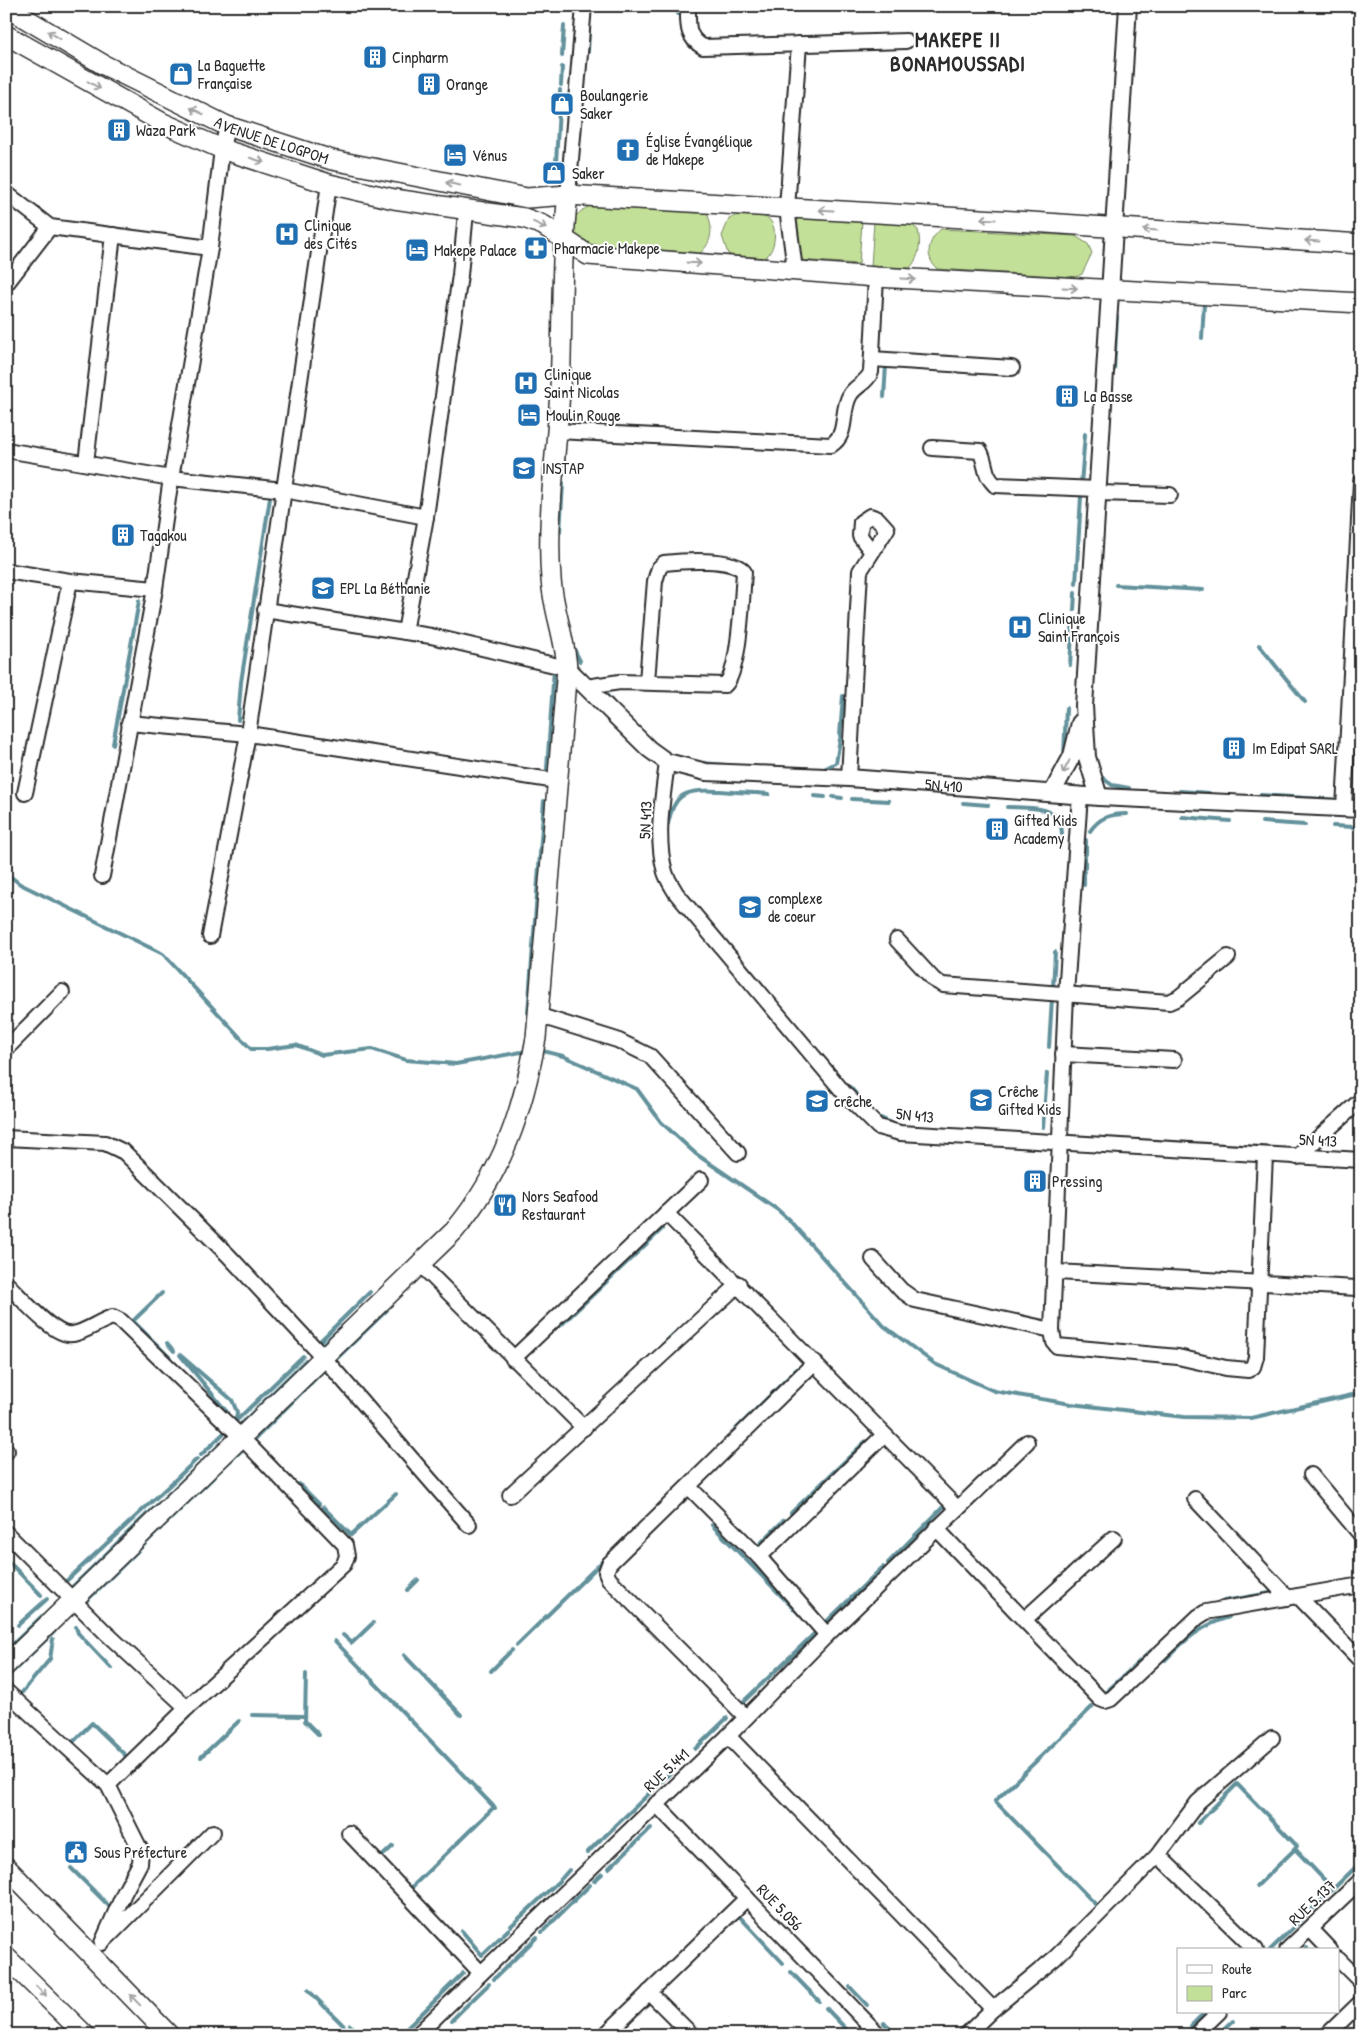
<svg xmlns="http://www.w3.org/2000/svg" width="1367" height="2041" font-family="'Patrick Hand',sans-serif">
	<rect width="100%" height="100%" fill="#fff"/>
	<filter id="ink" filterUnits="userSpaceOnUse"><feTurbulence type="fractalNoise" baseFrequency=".02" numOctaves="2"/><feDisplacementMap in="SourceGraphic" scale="10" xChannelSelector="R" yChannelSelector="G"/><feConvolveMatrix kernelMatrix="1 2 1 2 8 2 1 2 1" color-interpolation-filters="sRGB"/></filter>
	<g filter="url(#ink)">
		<!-- green -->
		<g fill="#c3e098" stroke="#778662">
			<path d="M592 205 701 210 707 213C714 229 712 244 698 255L590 249C568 233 564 218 592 205Z"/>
			<path d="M738 215C746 216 758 214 765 217 780 222 776 255 762 259 757 260 751 259 746 258 739 258 734 257 728 254L722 236 729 219Z"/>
			<path d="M799 217 862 222 859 264 798 260 793 219Z"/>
			<path d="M874 222 912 225 918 230C921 244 920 256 910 268L871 266Z"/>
			<path d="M941 229 1075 236 1088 244 1092 253 1082 274 1076 277 937 269C924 256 928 240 941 229Z"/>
		</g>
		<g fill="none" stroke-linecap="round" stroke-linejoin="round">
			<!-- stream -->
			<g stroke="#62919b" stroke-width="4">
				<path d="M678 14V6"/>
				<path d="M588 52 589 30"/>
				<path d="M562 56 564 26"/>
				<path d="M561 85 562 67"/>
				<path d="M556 163 560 90"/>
				<path d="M1202 338 1204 304"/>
				<path d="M1114 370 1117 317"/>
				<path d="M884 397 886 365H888"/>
				<path d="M563 475 564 456"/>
				<path d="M1081 484 1085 434"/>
				<path d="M560 532 563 483"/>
				<path d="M1076 584 1081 496"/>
				<path d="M1116 585 1203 590"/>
				<path d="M1074 610 1075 593"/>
				<path d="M572 645 580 661"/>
				<path d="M1259 645 1305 702"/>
				<path d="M1070 665 1073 618"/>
				<path d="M601 689 612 701"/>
				<path d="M238 720 241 682 270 498"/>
				<path d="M840 736 843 696"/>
				<path d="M113 744 139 601"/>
				<path d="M1064 758 1066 708"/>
				<path d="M702 763 725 765"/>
				<path d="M547 769 554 669"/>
				<path d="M822 770 836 763 840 739"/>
				<path d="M1100 776 1112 785 1129 788"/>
				<path d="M720 791 733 792"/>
				<path d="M1180 791 1209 793"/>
				<path d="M736 792 754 793"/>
				<path d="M756 793 769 794"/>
				<path d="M1261 795 1340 800"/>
				<path d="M814 796 825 797"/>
				<path d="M833 797 842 798"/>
				<path d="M852 799 889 801"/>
				<path d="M963 803 988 805"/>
				<path d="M1007 807C1032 808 1063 804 1062 837"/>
				<path d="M1182 817 1230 821"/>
				<path d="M1262 822 1305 825"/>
				<path d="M668 824C674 792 688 789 718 791"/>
				<path d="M1333 826 1354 827"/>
				<path d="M1090 831C1100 817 1110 814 1127 814"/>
				<path d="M1086 854V840"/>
				<path d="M1085 868V857"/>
				<path d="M6 873 20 884 163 954 251 1049H267L296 1045 322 1055 372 1049 406 1060 456 1064 527 1051"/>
				<path d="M1084 885V872"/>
				<path d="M1053 988 1055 952"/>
				<path d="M528 1013 544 801"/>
				<path d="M1049 1047 1052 998"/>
				<path d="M539 1050 563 1056 637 1089 661 1122 696 1154 778 1210 789 1220 884 1326 935 1364 994 1391 1071 1404 1184 1417 1251 1418 1361 1393"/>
				<path d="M850 1087 857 1095"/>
				<path d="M881 1118 897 1126"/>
				<path d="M1043 1127 1047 1073"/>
				<path d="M162 1293 133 1321 170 1358"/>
				<path d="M560 1326 662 1229"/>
				<path d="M167 1343 174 1351"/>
				<path d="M317 1344 370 1292"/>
				<path d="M321 1346 345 1324"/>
				<path d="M646 1361 677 1331"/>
				<path d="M332 1363 387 1310"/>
				<path d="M227 1412 180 1355 232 1400 237 1412 236 1421"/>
				<path d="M236 1421 303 1356"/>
				<path d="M240 1425 306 1360"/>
				<path d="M734 1431 798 1368"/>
				<path d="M254 1444V1440L323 1371"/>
				<path d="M201 1455 225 1432"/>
				<path d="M203 1461 229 1436"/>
				<path d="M216 1474 242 1450"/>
				<path d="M175 1480 197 1459"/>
				<path d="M299 1484 319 1504"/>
				<path d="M323 1507 351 1535 396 1494"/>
				<path d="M150 1512 201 1463"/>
				<path d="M791 1513 866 1441"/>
				<path d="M712 1525 809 1624"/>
				<path d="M163 1526 215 1476"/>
				<path d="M758 1546 784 1520"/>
				<path d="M6 1559 41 1595"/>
				<path d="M97 1563 148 1513"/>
				<path d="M888 1563 948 1502"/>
				<path d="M111 1577 161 1528"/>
				<path d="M62 1582 63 1584 174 1481"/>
				<path d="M69 1590 96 1564"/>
				<path d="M408 1590 418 1580"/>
				<path d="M1224 1601 1276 1592"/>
				<path d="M82 1605 109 1579"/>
				<path d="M18 1625 47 1599"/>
				<path d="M822 1626 883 1567"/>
				<path d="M76 1627 78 1633 111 1668"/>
				<path d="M343 1635 352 1643 373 1623"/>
				<path d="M335 1641 370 1678"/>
				<path d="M517 1645 605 1559"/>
				<path d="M6 1651 42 1616"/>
				<path d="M404 1655 461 1715"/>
				<path d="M1165 1660C1184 1640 1202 1625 1229 1617"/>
				<path d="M491 1671 512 1650"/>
				<path d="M306 1674 305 1721 319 1735"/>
				<path d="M6 1678 55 1631"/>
				<path d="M372 1680 422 1732"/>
				<path d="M1104 1694 1152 1650"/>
				<path d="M21 1698 19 1696 50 1659 53 1639"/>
				<path d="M744 1701 816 1632 813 1629"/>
				<path d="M1092 1707 995 1801 1099 1908"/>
				<path d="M252 1715 303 1716"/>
				<path d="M424 1734 495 1808"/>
				<path d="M165 1739 189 1716"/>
				<path d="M70 1745 92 1723 127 1757"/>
				<path d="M695 1749 727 1718"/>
				<path d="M201 1757 239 1721"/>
				<path d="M661 1782 670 1773"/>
				<path d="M1198 1823 1237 1784 1297 1846 1295 1849 1333 1889"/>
				<path d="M604 1837 658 1785"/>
				<path d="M587 1853 601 1839"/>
				<path d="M378 1860 393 1846"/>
				<path d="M71 1868 113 1910"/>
				<path d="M609 1868 651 1828"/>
				<path d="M562 1878 569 1870"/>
				<path d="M594 1881 602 1874"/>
				<path d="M1257 1886 1295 1849"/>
				<path d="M411 1888 492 1809"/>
				<path d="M740 1917 783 1963"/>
				<path d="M511 1926 560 1880"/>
				<path d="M462 1931 482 1955 509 1929"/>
				<path d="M542 1932 590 1885"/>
				<path d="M1270 1950 1361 1862"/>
				<path d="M1306 1950 1307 1948"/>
				<path d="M791 1972 819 2001"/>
				<path d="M494 1979 537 1937"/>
				<path d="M850 1987 867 2005"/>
				<path d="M308 1990 344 2026"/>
				<path d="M826 2008 846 2029"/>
				<path d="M462 2010 489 1984"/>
				<path d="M452 2020 461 2011"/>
				<path d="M884 2023 896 2035"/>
				<path d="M350 2025 359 2035"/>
				<path d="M1191 2026 1205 2012"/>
				<path d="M400 2035 463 1973"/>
				<path d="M976 2035 984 2028"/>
				<path d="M1218 2035 1233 2021"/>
			</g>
			<!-- minor casing -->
			<g stroke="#2b2b2b" stroke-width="18">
				<g id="minor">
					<path d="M688 6C688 24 686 37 703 47L906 41"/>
					<path d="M6 193 50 227 210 248"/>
					<path d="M568 195 584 6"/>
					<path d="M795 270 787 208 799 44"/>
					<path d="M6 284 50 227"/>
					<path d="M872 359 1012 368"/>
					<path d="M557 431 831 445C849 434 840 412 850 395 855 386 867 383 871 372L876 277"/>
					<path d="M932 448 980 451C987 464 983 474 995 485L1098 489"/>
					<path d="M6 450 171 478 284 490 426 517 460 275 466 212"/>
					<path d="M86 463 113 235"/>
					<path d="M1098 493 1170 495"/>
					<path d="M6 571 70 581 155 589"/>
					<path d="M265 610 431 636 567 668"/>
					<path d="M405 632 426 517"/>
					<path d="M586 687 620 682 725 685C740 671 742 596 744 572 734 557 681 561 664 563L659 568 655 581 647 681"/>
					<path d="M129 723 248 734 557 781"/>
					<path d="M667 762C663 797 655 837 665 872 667 879 672 886 676 893L845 1094 878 1127 900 1133 1361 1160"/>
					<path d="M849 778 860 571 887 529 878 519 870 516 861 522 860 536 872 552"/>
					<path d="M25 793 70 581"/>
					<path d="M1080 795 1066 994 1052 1330 1054 1342 1057 1346 1178 1357 1226 1368 1248 1370 1253 1367 1256 1357 1265 1155"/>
					<path d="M1344 808 1361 481"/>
					<path d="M102 876 155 589 171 478 210 248 222 149 227 126"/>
					<path d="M210 936 248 734 329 184"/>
					<path d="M897 940 934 980 943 985 1169 1002 1178 998 1228 957"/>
					<path d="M537 1015 617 1040 650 1056 738 1153"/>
					<path d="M6 1049 62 992"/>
					<path d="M1063 1054 1174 1060"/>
					<path d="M6 1138 105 1143 124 1152 228 1255 324 1358 469 1525"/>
					<path d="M1297 1157 1361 1100"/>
					<path d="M666 1213 957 1508"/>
					<path d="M873 1259 901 1290 915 1300 1052 1330"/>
					<path d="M421 1265 584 1428"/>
					<path d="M1056 1272 1357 1288"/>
					<path d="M6 1283C20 1296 54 1338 73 1334 86 1332 99 1321 113 1317L121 1321 241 1437 345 1545 347 1556 344 1564 187 1708"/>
					<path d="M513 1359 701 1180"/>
					<path d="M6 1452 7 1451"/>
					<path d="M1311 1475 1361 1535"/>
					<path d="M689 1487 759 1557 827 1635"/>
					<path d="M510 1495 739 1284"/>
					<path d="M1195 1499 1288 1598"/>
					<path d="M936 1528 1100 1699 1105 1701 1111 1699 1198 1617 1206 1612 1361 1585"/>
					<path d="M6 1533 105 1632 187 1708 108 1785"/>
					<path d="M759 1557 884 1435"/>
					<path d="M1298 1596 1361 1661"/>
					<path d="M1024 1620 1114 1538"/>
					<path d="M6 1691 108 1785 141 1851 140 1863 124 1893 102 1943"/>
					<path d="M746 1717 609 1579 606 1572 609 1564 815 1362"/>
					<path d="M728 1736 993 2009"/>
					<path d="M656 1804 879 2035"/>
					<path d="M349 1833 481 1973"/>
					<path d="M1158 1855 1198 1802 1272 1738"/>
					<path d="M1310 1929 1330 1950"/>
					<path d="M107 1938 213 1832"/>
					<path d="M1287 1950 1361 1880"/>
					<path d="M1338 1959 1361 1982"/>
					<path d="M649 1992 692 2035"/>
					<path d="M417 2035 728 1736 827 1635 1027 1442"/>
					<path d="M605 2035 747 1898"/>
					<path d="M966 2035 993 2009 1055 1958 1158 1855 1256 1950"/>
					<path d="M1195 2035 1219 2012"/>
					<path d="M1327 2035 1361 2002"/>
				</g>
			</g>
			<!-- tertiary casing -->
			<g stroke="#2b2b2b" stroke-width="20">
				<g id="tertiary">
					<path id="s1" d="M567 668 649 749 667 762 706 772 849 778 1099 797 1361 809"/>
					<path d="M1052 793 1072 756 1080 723"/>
					<path d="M1099 797 1087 757 1084 706 1128 6"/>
				</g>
			</g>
			<!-- secondary casing -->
			<g stroke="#2b2b2b" stroke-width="22">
				<g id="secondary">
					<path id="s2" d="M6 7 104 65 227 126 332 160 527 198 568 195 1031 222 1361 244"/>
					<path d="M6 35 163 123 222 149 329 184 394 199 524 218 543 225 588 255 876 277 1361 303"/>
					<path d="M6 1665 454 1231C502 1174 523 1111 536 1038L567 668C565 637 553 609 551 579 546 516 557 452 560 389 563 324 560 260 568 195"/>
					<path d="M6 1867 169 2035"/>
					<path d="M6 1957 85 2035"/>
				</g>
			</g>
			<!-- minor -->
			<use href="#minor" stroke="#fff" stroke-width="14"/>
			<!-- tertiary -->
			<use href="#tertiary" stroke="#fff" stroke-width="16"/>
			<!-- secondary -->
			<use href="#secondary" stroke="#fff" stroke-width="19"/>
		</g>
		<!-- one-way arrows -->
		<defs><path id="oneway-shaft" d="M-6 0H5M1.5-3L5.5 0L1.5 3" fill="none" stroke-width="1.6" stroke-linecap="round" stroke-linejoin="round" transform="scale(1.25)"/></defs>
		<g stroke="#a0a0a0">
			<use href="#oneway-shaft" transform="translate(54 35) rotate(-149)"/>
			<use href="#oneway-shaft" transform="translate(94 85) rotate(30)"/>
			<use href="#oneway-shaft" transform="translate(197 111) rotate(-154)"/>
			<use href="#oneway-shaft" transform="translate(257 160) rotate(18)"/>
			<use href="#oneway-shaft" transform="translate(453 184) rotate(-169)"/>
			<use href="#oneway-shaft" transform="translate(826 210) rotate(-177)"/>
			<use href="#oneway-shaft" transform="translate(988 219) rotate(-177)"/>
			<use href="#oneway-shaft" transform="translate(540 225) rotate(25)"/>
			<use href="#oneway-shaft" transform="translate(1150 230) rotate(-176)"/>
			<use href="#oneway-shaft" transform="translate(1312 241) rotate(-176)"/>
			<use href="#oneway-shaft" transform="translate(694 263) rotate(4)"/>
			<use href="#oneway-shaft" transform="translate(908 279) rotate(3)"/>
			<use href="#oneway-shaft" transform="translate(1070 288) rotate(3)"/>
			<use href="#oneway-shaft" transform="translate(1066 767) rotate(118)"/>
			<use href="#oneway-shaft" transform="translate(41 1991) rotate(45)"/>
			<use href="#oneway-shaft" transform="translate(135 2000) rotate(-134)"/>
		</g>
	</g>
	<!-- icons -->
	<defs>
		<g id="building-square" transform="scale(1.25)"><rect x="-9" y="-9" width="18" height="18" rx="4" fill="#1f6fb2" stroke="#fff"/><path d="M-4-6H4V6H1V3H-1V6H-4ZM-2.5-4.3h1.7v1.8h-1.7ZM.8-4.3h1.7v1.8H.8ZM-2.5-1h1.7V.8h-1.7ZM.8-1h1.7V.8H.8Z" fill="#fff"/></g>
		<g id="shop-square" transform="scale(1.25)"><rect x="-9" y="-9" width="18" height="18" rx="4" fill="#1f6fb2" stroke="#fff"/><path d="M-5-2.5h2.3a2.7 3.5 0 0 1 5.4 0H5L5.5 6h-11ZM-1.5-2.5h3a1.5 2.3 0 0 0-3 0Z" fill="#fff"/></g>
		<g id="church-square" transform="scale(1.25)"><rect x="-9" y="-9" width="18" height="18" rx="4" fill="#1f6fb2" stroke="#fff"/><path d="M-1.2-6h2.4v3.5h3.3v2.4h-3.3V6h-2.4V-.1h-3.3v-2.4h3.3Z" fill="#fff"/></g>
		<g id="hotel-square" transform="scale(1.25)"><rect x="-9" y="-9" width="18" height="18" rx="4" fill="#1f6fb2" stroke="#fff"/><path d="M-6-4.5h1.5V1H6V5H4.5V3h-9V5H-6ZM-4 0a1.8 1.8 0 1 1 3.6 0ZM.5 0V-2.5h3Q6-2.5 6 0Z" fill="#fff"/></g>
		<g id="hospital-square" transform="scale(1.25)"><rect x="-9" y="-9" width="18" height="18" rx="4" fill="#1f6fb2" stroke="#fff"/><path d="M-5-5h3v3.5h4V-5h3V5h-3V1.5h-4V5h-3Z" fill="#fff"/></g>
		<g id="pharmacy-square" transform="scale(1.25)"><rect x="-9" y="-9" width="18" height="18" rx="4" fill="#1f6fb2" stroke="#fff"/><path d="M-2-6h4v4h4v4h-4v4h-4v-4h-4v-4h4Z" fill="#fff"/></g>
		<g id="school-square" transform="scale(1.25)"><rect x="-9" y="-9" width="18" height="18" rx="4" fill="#1f6fb2" stroke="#fff"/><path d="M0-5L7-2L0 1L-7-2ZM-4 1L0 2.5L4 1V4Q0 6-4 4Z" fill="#fff"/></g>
		<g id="restaurant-square" transform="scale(1.25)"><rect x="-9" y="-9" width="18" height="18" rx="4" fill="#1f6fb2" stroke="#fff"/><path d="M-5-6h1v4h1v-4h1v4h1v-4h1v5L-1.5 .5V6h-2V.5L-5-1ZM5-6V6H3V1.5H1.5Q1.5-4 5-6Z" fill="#fff"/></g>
		<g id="civic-square" transform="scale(1.25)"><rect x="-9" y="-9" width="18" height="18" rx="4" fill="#1f6fb2" stroke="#fff"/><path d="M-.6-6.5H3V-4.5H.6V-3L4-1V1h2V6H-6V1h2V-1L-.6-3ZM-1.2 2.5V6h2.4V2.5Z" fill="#fff"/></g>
	</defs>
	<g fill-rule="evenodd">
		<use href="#building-square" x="375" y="57"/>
		<use href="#shop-square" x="181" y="74"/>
		<use href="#building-square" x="429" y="84"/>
		<use href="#shop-square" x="562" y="104"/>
		<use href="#building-square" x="119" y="130"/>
		<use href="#church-square" x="628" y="150"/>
		<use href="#hotel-square" x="455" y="155"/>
		<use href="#shop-square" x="554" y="173"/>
		<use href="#hospital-square" x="287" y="234"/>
		<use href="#pharmacy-square" x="536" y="248"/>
		<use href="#hotel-square" x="417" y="250"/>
		<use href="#hospital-square" x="526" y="383"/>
		<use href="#building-square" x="1067" y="396"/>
		<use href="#hotel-square" x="529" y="415"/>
		<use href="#school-square" x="524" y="468"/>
		<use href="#building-square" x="123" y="535"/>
		<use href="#school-square" x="323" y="588"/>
		<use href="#hospital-square" x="1020" y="627"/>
		<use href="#building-square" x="1234" y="748"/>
		<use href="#building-square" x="997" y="829"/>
		<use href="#school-square" x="750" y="907"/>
		<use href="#school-square" x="981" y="1100"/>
		<use href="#school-square" x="817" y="1101"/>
		<use href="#building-square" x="1035" y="1181"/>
		<use href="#restaurant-square" x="505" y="1205"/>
		<use href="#civic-square" x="76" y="1852"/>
	</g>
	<g text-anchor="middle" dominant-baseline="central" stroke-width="4" stroke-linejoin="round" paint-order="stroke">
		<!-- poi labels -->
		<g font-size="16" fill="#2b2b2b" stroke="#fff" text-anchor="start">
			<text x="392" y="57">Cinpharm</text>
			<text x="198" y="65">La Baguette<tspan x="198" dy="18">Française</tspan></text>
			<text x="446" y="84">Orange</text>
			<text x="580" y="95">Boulangerie<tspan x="580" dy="18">Saker</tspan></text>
			<text x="136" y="130">Waza Park</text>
			<text x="646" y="141">Église Évangélique<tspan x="646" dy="18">de Makepe</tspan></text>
			<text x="472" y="155">Vénus</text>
			<text x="572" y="173">Saker</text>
			<text x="304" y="225">Clinique<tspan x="304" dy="18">des Cités</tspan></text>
			<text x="554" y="248">Pharmacie Makepe</text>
			<text x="434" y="250">Makepe Palace</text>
			<text x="544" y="374">Clinique<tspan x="544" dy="18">Saint Nicolas</tspan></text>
			<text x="1084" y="396">La Basse</text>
			<text x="546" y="415">Moulin Rouge</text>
			<text x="542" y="468">INSTAP</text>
			<text x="140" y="535">Tagakou</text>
			<text x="340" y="588">EPL La Béthanie</text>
			<text x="1038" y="618">Clinique<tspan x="1038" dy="18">Saint François</tspan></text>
			<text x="1252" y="748">Im Edipat SARL</text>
			<text x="1014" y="820">Gifted Kids<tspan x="1014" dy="18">Academy</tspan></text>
			<text x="768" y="898">complexe<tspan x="768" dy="18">de coeur</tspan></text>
			<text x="998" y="1091">Crêche<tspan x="998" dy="18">Gifted Kids</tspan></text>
			<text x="834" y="1101">crêche</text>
			<text x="1052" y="1181">Pressing</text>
			<text x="522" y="1196">Nors Seafood<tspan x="522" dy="18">Restaurant</tspan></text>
			<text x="94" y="1852">Sous Préfecture</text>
		</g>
		<!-- street labels -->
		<g font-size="16" fill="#2b2b2b" stroke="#fff">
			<text stroke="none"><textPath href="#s2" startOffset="298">AVENUE DE LOGPOM</textPath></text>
			<text stroke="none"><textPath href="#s1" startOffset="416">5N.410</textPath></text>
			<text transform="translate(645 820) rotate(-88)">5N 413</text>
			<text transform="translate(915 1115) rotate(6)">5N 413</text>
			<text transform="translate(1318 1140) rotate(3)">5N 413</text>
			<text transform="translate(666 1770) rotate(-43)">RUE 5.441</text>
			<text transform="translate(1312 1902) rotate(-44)">RUE 5.137</text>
			<text transform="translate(780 1907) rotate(46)">RUE 5.056</text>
		</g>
		<!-- district labels -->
		<g font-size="21" font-weight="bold" letter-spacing="1" fill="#2b2b2b" stroke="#fff">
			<text x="958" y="39">MAKEPE II<tspan x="958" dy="24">BONAMOUSSADI</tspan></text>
		</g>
	</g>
	<!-- margin -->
	<rect width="1367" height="2041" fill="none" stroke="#fff" stroke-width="25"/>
	<rect x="12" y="12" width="1342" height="2016" fill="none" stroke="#2b2b2b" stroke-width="2" filter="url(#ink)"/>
	<!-- legend -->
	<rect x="1177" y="1948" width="162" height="65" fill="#ffffff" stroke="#aaaaaa"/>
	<rect x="1187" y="1965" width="25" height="8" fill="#ffffff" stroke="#aaaaaa"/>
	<text x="1222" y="1974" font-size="15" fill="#2b2b2b">Route</text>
	<rect x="1187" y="1986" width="25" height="15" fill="#c3e098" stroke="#aaaaaa"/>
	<text x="1222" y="1998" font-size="15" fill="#2b2b2b">Parc</text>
</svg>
